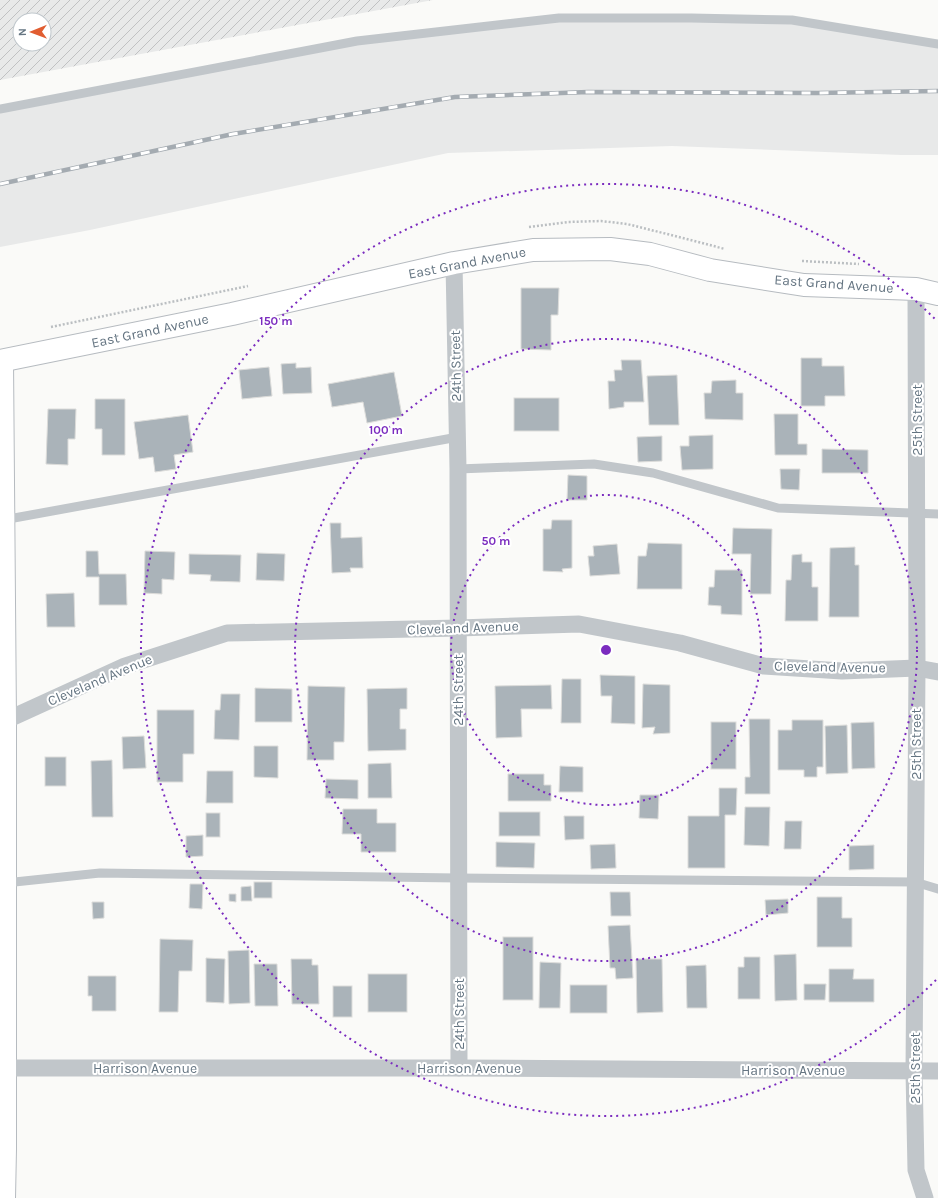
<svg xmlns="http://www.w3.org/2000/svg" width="938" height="1198" font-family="Karla,sans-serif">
	<defs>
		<pattern id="industrial-furrows" width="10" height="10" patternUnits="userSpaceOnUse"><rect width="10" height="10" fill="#e8e9e9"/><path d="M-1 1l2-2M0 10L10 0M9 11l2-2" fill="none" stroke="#c0c1c2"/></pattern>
	</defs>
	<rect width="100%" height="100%" fill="#fafaf8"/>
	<!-- built -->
	<path fill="#e8e9e9" d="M559 18 792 20 938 44V155H901L672 146 448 153 90 230 0 247V113L357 41Z"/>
	<!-- industrial -->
	<path fill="url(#industrial-furrows)" fill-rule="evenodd" d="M0 0H433L0 80ZM20 20H44V44H20Z"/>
	<!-- building -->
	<g fill="#aab3b9" stroke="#dcdcda">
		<path d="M521 288H559L558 315H551V350L521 349Z"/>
		<path d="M801 358H822V366H844L845 396H825V406H801Z"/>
		<path d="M621 360H641L644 402H624V407L609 409 608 381H615L614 370H622Z"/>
		<path d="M296 363V368L311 367 312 393 283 394 281 364Z"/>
		<path d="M269 367 272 396 242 399 239 370Z"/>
		<path d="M394 372 402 416 367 423 363 402 332 407 328 384Z"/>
		<path d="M677 375 679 425H649L647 376Z"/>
		<path d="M736 380V393H743V420L705 419 704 393H711L712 381Z"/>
		<rect x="514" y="398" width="45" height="33"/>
		<path d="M95 399H125V455H102V429H95Z"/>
		<path d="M48 409H76L75 439H68V465L46 464Z"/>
		<path d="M774 414H798V444H807V455H775Z"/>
		<path d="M188 415 193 452 174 455 176 469 155 472 153 457 139 459 134 422Z"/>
		<path d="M713 435V469L682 470 680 446H689V436Z"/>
		<path d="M662 436V461L638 462 637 437Z"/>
		<path d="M822 449 868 450V473H822Z"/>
		<path d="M780 469H800L799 490 781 489Z"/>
		<path d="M568 475 587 476V500H567Z"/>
		<path d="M552 520H572V568L562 569 563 572 543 571V529H551Z"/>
		<path d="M330 523H341V538L362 537 363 568H350L351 572 332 573Z"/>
		<path d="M733 528 772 529 771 594H750L751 554H732Z"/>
		<path d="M648 543 682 544V589H637L638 556H646Z"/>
		<path d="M617 544 620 574 590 576 588 556H594L593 546Z"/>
		<path d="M855 547V565H859V617H829L830 548Z"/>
		<path d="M86 551H98L99 574H126L127 605H99V577H86Z"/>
		<path d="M145 551 175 552 174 580 162 579V594L144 593Z"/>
		<path d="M257 553 285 554 284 581 256 580Z"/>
		<path d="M189 554 241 555 240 582 210 581 211 575 189 574Z"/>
		<path d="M802 554V562H812V587H818V621H785L786 580H791L792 555Z"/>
		<path d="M715 570H742V615L721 614V606L708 605 709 587H714Z"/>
		<path d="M74 593 75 627H47L46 594Z"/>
		<path d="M600 675 635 676V724L611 723 612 696H601Z"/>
		<path d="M562 679H581V723H561Z"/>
		<path d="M643 684 670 685V733L653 734 655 727 642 728Z"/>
		<path d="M551 685 552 709H521L522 737 496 738 495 686Z"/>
		<path d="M308 686 345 687 344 742H334V760H307Z"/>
		<path d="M255 688 292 689V722H255Z"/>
		<path d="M407 688V709H400V729H406V750L368 751 367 689Z"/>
		<path d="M221 694H240L239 740 214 739 215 710H220Z"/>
		<path d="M157 710H194V754H183V782H157Z"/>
		<path d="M749 719H770V794H745V777H750Z"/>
		<path d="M792 720H823V767H817V777H804V770H778V730H792Z"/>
		<rect x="711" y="722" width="25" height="47"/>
		<path d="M874 722 875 768 852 769 851 723Z"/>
		<path d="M847 725 848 773 826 774 825 726Z"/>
		<path d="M144 736 146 768 123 769 122 737Z"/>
		<path d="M254 746H278V778L254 777Z"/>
		<rect x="45" y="757" width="21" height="29"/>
		<path d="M112 760 113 817H92L91 761Z"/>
		<path d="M391 763 392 798H368V764Z"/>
		<path d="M560 766 583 767V792H559Z"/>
		<path d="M207 771H233V803H206Z"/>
		<path d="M508 774H544V785H551V801H508Z"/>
		<path d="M326 779 358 780V799L325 798Z"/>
		<path d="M719 788H737L736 815H725V868H688V816H719Z"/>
		<path d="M640 795H659L658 819 639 818Z"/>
		<path d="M745 807H770L769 846 744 845Z"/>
		<path d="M343 809H377V823H396V852H361V834H342Z"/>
		<rect x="499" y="812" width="41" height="24"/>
		<rect x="206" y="813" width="14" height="24"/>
		<path d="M564 816H584V839L565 840Z"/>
		<path d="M785 821H802L801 849H784Z"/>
		<path d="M203 835V856L186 857V836Z"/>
		<path d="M496 842 535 843 534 868 496 867Z"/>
		<path d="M615 844 616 868 591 869 590 845Z"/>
		<path d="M874 845V869L849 870V846Z"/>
		<rect x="254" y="882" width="18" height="16"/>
		<path d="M190 884H203L202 909 189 908Z"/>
		<path d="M251 886 252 901H241V887Z"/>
		<path d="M610 892H630L631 916H611Z"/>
		<path d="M229 894H236V902L229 901Z"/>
		<path d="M817 897H842V918H852V947H817Z"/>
		<path d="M788 899V913L766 915 765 900Z"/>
		<path d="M92 902H104V918L93 919Z"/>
		<path d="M630 925 633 978 616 979 615 968H610L608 926Z"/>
		<rect x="503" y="937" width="30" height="63"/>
		<path d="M160 939 193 940 192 971H179L178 1012H159Z"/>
		<path d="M249 950 250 1003 229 1004 228 951Z"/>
		<path d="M796 954 797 1000 775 1001 774 955Z"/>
		<path d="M744 957H760V999H738V967H744Z"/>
		<path d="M206 958 225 959 224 1003 206 1002Z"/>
		<path d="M291 959H312V965H318L319 1004H292Z"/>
		<path d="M636 959H662L663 1012 637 1013Z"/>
		<path d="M540 962 561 963 560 1008H539Z"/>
		<path d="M254 964H277L278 1006H255Z"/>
		<path d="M706 965 707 1008H687L686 966Z"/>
		<path d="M829 969H854L853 979H874V1002H829Z"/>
		<rect x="368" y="974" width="39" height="38"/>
		<path d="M88 976H116V1011H92V996H88Z"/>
		<path d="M804 984H826L825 1000H804Z"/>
		<rect x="570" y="985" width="37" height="28"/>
		<rect x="333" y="986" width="19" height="31"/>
	</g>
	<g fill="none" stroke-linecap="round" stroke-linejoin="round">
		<!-- secondary casing -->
		<g stroke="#b6bbc0" stroke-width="24">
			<g id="secondary">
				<path d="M0 361 232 314 454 263 533 250 610 249 650 254 710 270 804 285 916 289 938 294"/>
				<path d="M2 361 5 721V1149L4 1198"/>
			</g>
		</g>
		<!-- path -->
		<g stroke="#bbbfc2" stroke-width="2.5" stroke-dasharray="2 2" stroke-linecap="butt">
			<path d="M529 227 568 222 601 221 627 224 667 234 725 249"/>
			<path d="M802 261 859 264"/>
			<path d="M51 327 248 286"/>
		</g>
		<!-- lane -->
		<g stroke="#c1c6ca" stroke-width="9">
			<path d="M0 109 357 41 559 18H691L792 20 938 44"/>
			<path d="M458 469 594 464 653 473 778 508 938 514"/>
			<path d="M3 520 458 437"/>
			<path d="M5 883 100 873 458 878 915 882 938 889"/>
		</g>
		<!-- street -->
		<g stroke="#c1c6ca" stroke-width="17">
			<path d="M454 263 458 469 459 1068"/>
			<path d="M916 289 917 668 914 1071 916 1170 925 1198"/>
			<path d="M0 723 125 666 227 633 459 628 579 624 680 643 764 666 842 671 917 668 938 672"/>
			<path d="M0 1068H459L938 1071"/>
		</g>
		<!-- secondary -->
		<use href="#secondary" stroke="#fff" stroke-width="22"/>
		<!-- rail casing -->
		<g stroke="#a4abb1" stroke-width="4.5">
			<path id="rail" d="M0 184 233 134 455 97 588 92 817 93 938 91"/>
		</g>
		<!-- rail -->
		<use href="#rail" stroke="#fff" stroke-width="3" stroke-dasharray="9" stroke-linecap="butt"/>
	</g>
	<!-- distance rings -->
	<g fill="none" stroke="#7b2cbf" stroke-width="2" stroke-dasharray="2 4">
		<circle cx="606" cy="650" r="155"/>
		<circle cx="606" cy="650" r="311"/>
		<path d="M936 980A466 466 0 1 1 936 320"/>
	</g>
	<g text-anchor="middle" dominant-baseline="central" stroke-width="4" stroke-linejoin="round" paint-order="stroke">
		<!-- street labels -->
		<g font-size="14" fill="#657582" stroke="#fff">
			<text transform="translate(467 263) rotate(-11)">East Grand Avenue</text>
			<text transform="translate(834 284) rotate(4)">East Grand Avenue</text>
			<text transform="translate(150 331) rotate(-12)">East Grand Avenue</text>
			<text transform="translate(456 366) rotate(-91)">24th Street</text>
			<text transform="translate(917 420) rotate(-90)">25th Street</text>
			<text transform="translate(463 628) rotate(-2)">Cleveland Avenue</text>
			<text transform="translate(830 667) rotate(1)">Cleveland Avenue</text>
			<text transform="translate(100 680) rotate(-23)">Cleveland Avenue</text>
			<text transform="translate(458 690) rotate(-90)">24th Street</text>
			<text transform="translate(916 744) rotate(-90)">25th Street</text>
			<text transform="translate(459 1014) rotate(-90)">24th Street</text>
			<text x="145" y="1068">Harrison Avenue</text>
			<text x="469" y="1068">Harrison Avenue</text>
			<text transform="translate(915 1068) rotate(-90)">25th Street</text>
			<text x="793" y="1070">Harrison Avenue</text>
		</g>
	</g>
	<circle cx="606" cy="650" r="6" fill="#7b2cbf" stroke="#fff" stroke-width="2"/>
	<g font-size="12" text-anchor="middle" font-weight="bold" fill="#7b2cbf" stroke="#fff" stroke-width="4" stroke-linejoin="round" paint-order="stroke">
		<text x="276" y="325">150 m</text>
		<text x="386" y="434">100 m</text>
		<text x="496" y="545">50 m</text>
	</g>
	<!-- north arrow -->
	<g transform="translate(32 32) rotate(269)"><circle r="19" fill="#ffffff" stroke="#c1c8cd"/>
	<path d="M0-3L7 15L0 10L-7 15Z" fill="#e15d31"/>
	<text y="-6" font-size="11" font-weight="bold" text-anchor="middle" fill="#657582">N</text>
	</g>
</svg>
